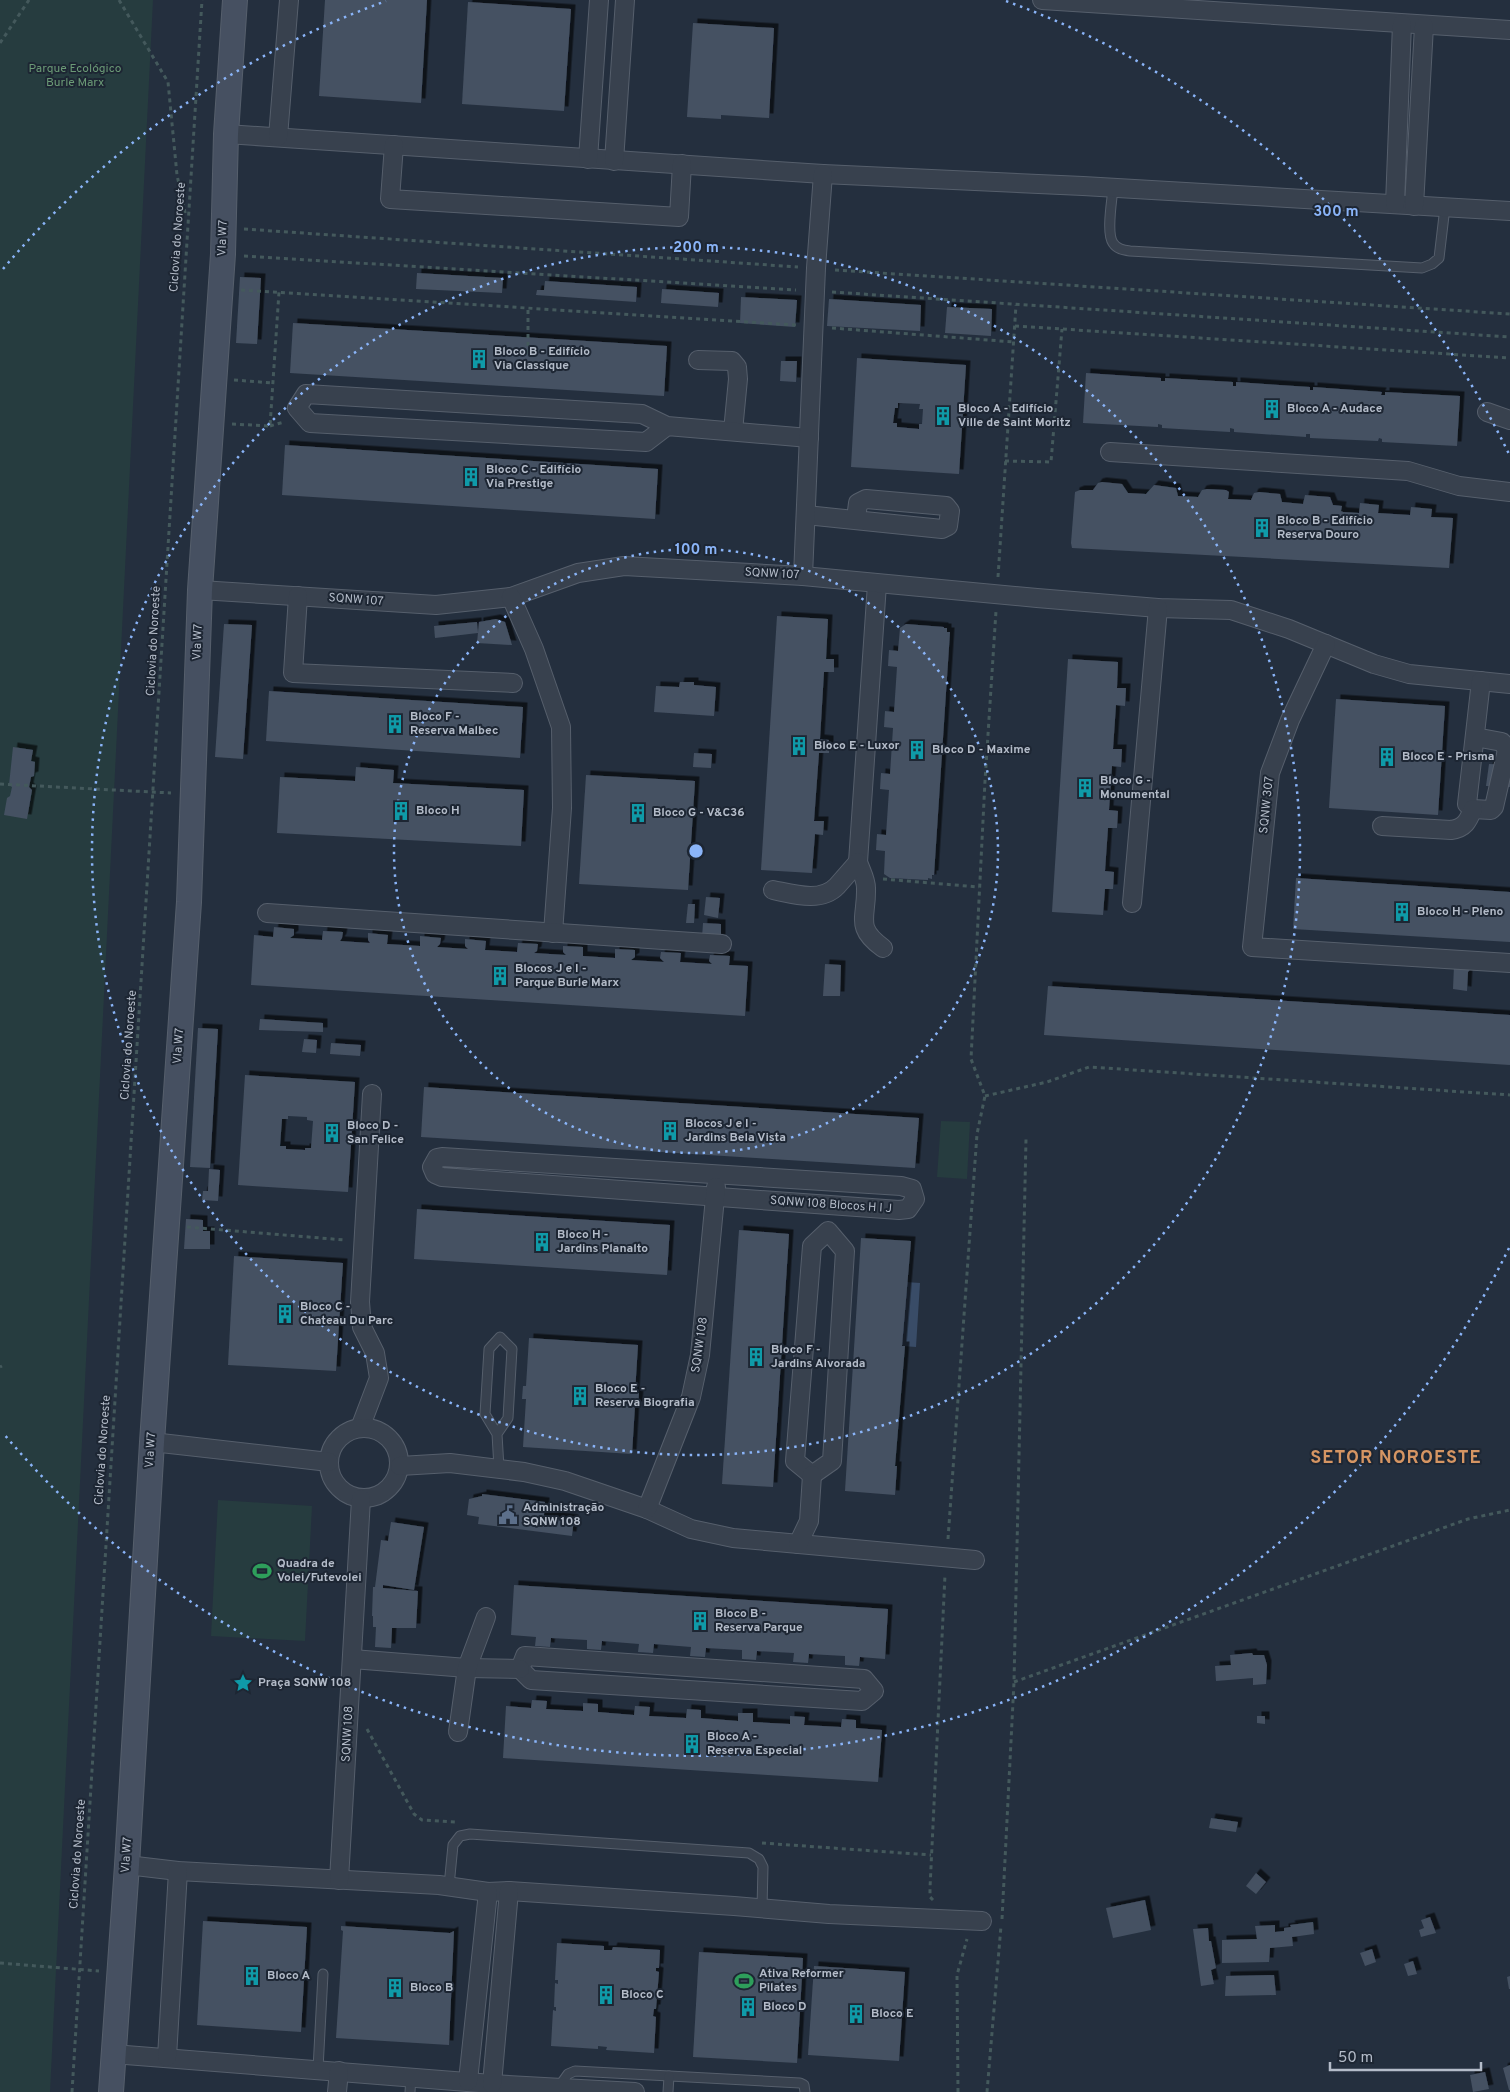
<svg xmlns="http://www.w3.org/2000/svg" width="1510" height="2092" font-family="Overpass,sans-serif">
	<defs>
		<filter id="shadow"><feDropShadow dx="4.5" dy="-4.5" stdDeviation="0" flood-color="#0009"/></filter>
	</defs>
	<rect width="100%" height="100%" fill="#242f3e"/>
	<!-- green -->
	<g fill="#263c3f">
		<path d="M0 0H153L50 2092H0Z"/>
		<path d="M941 1121 970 1122 967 1179 937 1177Z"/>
		<path d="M218 1500 312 1506 305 1641 211 1636Z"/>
	</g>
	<!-- water -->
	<path fill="#394c67" d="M906 1282 920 1283 916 1347 902 1346Z"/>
	<!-- building -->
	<g fill="#455162" fill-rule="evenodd" filter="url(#shadow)">
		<path d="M325 0H427L421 103 319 96Z"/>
		<path d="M468 2 571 9 564 111 462 104Z"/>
		<path d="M693 23 774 28 769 118 721 115V119L687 117Z"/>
		<path d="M417 273 503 278 502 293 416 289Z"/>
		<path d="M240 277 261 278 257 344 236 343Z"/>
		<path d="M545 281 637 287 636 302 536 295 537 290H544Z"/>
		<path d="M662 289 719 293 718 307 661 303Z"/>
		<path d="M741 297 797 300 795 327 740 323Z"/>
		<path d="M829 299 921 305 920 331 827 326Z"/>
		<path d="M947 307 992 309 991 336 945 333Z"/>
		<path d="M293 323 667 346 664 396 290 373Z"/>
		<path d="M857 358 966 365 959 474 851 467ZM898 403 920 404 919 409H923L922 424H919V429L897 427V423H893L895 408H898Z"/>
		<path d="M781 361H797L796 382 780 381Z"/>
		<path d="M1086 373 1161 378V381H1165V378L1233 382V386H1236V382L1310 387V390H1313V387L1382 392 1381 395H1385V392L1460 396 1457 446 1382 442V439L1379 438 1378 441 1310 438V434H1306V437L1234 432V429L1230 428V432L1162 428V425L1158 424V427L1083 423Z"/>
		<path d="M285 445 658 469 655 519 282 495Z"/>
		<path d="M1102 482 1122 484 1128 493 1146 494 1154 485 1176 488 1178 496 1198 497 1202 490 1207 489 1226 490 1229 492 1228 499 1251 500 1254 493 1259 492 1280 494 1282 502 1303 504 1305 495 1330 497 1333 505 1342 506 1341 511 1343 512 1359 513 1360 503 1379 505 1378 513 1410 515 1411 507 1432 509 1431 517 1453 518 1449 568 1072 548 1071 543 1075 492 1080 490H1093L1098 483Z"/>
		<path d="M777 616 828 619 826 659H834V672H824L820 739 829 740V753H819L814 821H824L823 835 815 834 812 873 761 870Z"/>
		<path d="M496 619 505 622 512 645 477 643 479 622Z"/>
		<path d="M477 622 478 633 435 638 434 626Z"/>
		<path d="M224 624 252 625 243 759 215 757Z"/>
		<path d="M906 624 944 627V628H947V632H950L934 875H932V879L928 878V880L890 878 884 874 885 851 876 850 877 834 886 835 889 790 880 789 881 773 890 774 893 728 884 727 885 711 894 712 897 667 888 666 889 650 898 651 900 628Z"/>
		<path d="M1068 659 1118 662 1117 688H1126L1125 706 1116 705 1113 749H1122L1121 767 1112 766 1109 810 1118 811 1117 828H1108L1105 871 1114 872 1113 889H1105L1103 915 1052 912Z"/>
		<path d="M680 682H694V685L716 687 714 716 654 712 656 686 679 687Z"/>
		<path d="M269 691 523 707 520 758 266 741Z"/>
		<path d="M1336 699 1445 706 1438 815 1329 808Z"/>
		<path d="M13 747 33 750 31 761 35 762 34 776 31 777 29 787 32 790 27 819 4 815 7 798 10 796 12 787 9 785Z"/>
		<path d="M694 753 712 754 711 768 693 767Z"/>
		<path d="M1489 764 1510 765V787L1486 786Z"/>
		<path d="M356 767 394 770 393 783 524 790 521 846 277 833 280 777 355 781Z"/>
		<path d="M586 775 695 781 688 890 579 884Z"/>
		<path d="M1296 878 1510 892V942L1293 929Z"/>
		<path d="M706 897 720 898 718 918 704 915Z"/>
		<path d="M688 904H695L694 923H686Z"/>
		<path d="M703 923 721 924V939L702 938Z"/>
		<path d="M274 927 294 929V935L290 938 322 940 323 931 343 932 342 938 340 941 370 943 368 940V933L388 935 387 944 420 946V936L441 938 440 944 437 947 468 949 465 946V939L486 941 485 950 517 952 518 943 538 944 537 951 534 953 566 955 563 952V946L583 947V956L615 958V949L635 950V957L631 960 664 962 660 958 661 952 681 953 680 962 712 964 709 961 710 955 730 956 729 965 748 966 745 1016 251 985 254 935 273 937Z"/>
		<path d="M825 964 841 965 840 996H823Z"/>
		<path d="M1454 966 1471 968 1468 972 1467 991 1453 989Z"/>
		<path d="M1048 986 1510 1015V1065L1044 1035Z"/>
		<path d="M260 1019 323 1023V1032L259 1030Z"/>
		<path d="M198 1028 218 1029 210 1168 190 1167Z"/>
		<path d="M304 1039 317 1040 316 1053 302 1052Z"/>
		<path d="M331 1043 361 1045 360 1056 330 1054Z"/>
		<path d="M245 1075 355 1082 348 1192 238 1185ZM288 1116 307 1117V1120L313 1121 311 1148H305V1150L286 1149V1146H280L282 1119H288Z"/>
		<path d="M424 1087 919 1118 915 1168 421 1137Z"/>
		<path d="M209 1169 220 1170 218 1201 202 1200 203 1191H208Z"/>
		<path d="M417 1209 670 1225 667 1275 414 1259Z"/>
		<path d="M186 1219 203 1220V1231H210V1249H184Z"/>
		<path d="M739 1230 789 1234 773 1487 722 1484Z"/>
		<path d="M861 1238 911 1241 902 1346H905L895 1466H897L895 1495 845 1491Z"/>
		<path d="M234 1256 343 1263 336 1371 228 1365Z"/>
		<path d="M529 1338 638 1345 635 1393H639L638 1406H635L632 1454 523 1447 526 1399H522L523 1386H526Z"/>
		<path d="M482 1494 545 1502 544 1515 574 1519 572 1536 478 1524 479 1517 467 1515 469 1499 482 1496Z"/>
		<path d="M391 1522 424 1527 414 1590 383 1585V1588L418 1591 416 1628H392L391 1648 375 1647 376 1627H373V1616H372L373 1587H375L381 1540 388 1541Z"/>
		<path d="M514 1585 888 1609 885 1659 860 1657 859 1666 845 1665V1656L809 1654 808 1663 793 1662 794 1653 757 1651 756 1660 742 1659V1650L706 1648 705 1657 690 1656 691 1647 654 1644 653 1653 638 1652 639 1644 602 1641 601 1650 587 1649V1640L551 1638 550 1647 535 1646 536 1637 511 1635Z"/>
		<path d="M1252 1653 1253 1655H1264L1267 1665 1266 1684 1253 1685V1678L1216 1681 1215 1666 1231 1665 1230 1655Z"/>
		<path d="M532 1700 547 1701 546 1709 583 1711V1703L598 1704V1712L634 1715 635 1706 650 1707 649 1716 686 1718 687 1709 701 1710V1718L738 1721V1713H753V1722L790 1724V1716L805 1717 804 1725 841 1727 842 1719 856 1720V1728L882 1730 878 1782 503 1758 506 1706 531 1708Z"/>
		<path d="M1257 1716H1265V1724L1257 1723Z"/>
		<path d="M1211 1818 1238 1822 1236 1832 1209 1828Z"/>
		<path d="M1256 1873 1266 1882 1256 1894 1246 1886Z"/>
		<path d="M1145 1900 1151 1930 1113 1938 1106 1908Z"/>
		<path d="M1430 1917 1436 1933 1421 1937 1419 1930 1424 1928 1421 1920Z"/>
		<path d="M203 1921 307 1927 301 2032 197 2025Z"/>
		<path d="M1313 1922 1314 1934 1292 1937 1293 1946 1270 1948 1269 1962 1222 1963V1940L1257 1939 1255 1926 1275 1925V1932L1284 1931V1928L1291 1927 1290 1925Z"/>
		<path d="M341 1926 450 1933 454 1931 449 2045 336 2038 343 1931 341 1930Z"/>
		<path d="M1208 1928 1209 1941H1211L1216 1968 1211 1970 1214 1984 1201 1986 1193 1929Z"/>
		<path d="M557 1943 604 1946V1950H612L613 1947 660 1950 659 1968H656V1971L659 1972 656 2009H654L653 2016 656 2017 654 2053 606 2050 607 2047 598 2046V2049L551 2046 553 2010 556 2011V2007H554L555 1983 558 1984V1980H555Z"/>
		<path d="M1372 1949 1376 1962 1365 1966 1360 1953Z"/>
		<path d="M699 1952 803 1958 797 2063 693 2057Z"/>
		<path d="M1413 1961 1417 1974 1408 1976 1404 1964Z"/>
		<path d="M814 1966 905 1972 899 2061 808 2055Z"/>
		<path d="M1274 1975 1276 1995 1225 1996 1226 1976Z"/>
		<path d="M1510 1976V1989H1509L1507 1977Z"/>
		<path d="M1510 2065V2090H1509L1503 2068Z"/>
		<path d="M1485 2072 1489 2089 1473 2092 1470 2075Z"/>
	</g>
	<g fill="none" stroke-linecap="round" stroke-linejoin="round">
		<!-- service casing -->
		<g stroke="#565f6c" stroke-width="11">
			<g id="service">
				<path d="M1113 188C1112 201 1106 233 1113 243 1117 249 1123 250 1130 251L1422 268 1432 264 1439 258 1445 207"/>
				<path d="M497 1434 508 1418 512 1349 500 1337 489 1349 485 1414 497 1434 499 1468"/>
				<path d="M449 1886 453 1845 460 1836 470 1834 749 1853 759 1859 763 1867 762 1908"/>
				<path d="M318 2069 323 1974"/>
				<path d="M558 2088 568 2074 575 2071 800 2083 804 2085 805 2092"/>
				<path d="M410 2092 411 2077"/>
				<path d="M668 2092 669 2076"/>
			</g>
		</g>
		<!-- minor casing -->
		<g stroke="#565f6c" stroke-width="20">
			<g id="minor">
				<path d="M1042 0 1510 30"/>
				<path d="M226 134 823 174 1083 186 1510 211"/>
				<path d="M278 137 289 0"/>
				<path d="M394 145 390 199 679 217 682 164"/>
				<path d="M588 159 599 0"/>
				<path d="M614 161 625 0"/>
				<path d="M1395 204 1402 24"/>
				<path d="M1414 206 1424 26"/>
				<path d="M698 360 732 361 737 367 738 379 733 431"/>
				<path d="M1487 412 1510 420"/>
				<path d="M667 426 646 442 310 423 297 408 306 394 642 414 667 426 809 438"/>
				<path d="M1110 452 1408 471 1459 486 1510 492"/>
				<path d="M806 515 942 529 948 526 950 511 946 506 866 499 858 503 856 519"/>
				<path d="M803 576 816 268 823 174"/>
				<path d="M877 584 858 862C861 871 866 879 866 888 867 918 854 927 883 948"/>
				<path d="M200 590 436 605 511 597 578 573 624 566 803 576 1037 598 1158 608 1231 610 1289 629 1374 664 1409 674 1510 684"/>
				<path d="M298 596 293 673 513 683"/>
				<path d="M511 597 534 649 561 727 562 808 553 933"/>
				<path d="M1326 644 1290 720 1270 773 1252 947 1510 963"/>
				<path d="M1475 737 1502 742 1507 750 1494 807 1491 810 1473 809 1467 804 1481 681"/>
				<path d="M1382 826 1451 830C1465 828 1468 821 1473 809"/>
				<path d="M773 890C793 894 821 903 837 886 844 878 851 870 858 862"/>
				<path d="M1132 903 1158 608"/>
				<path d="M267 913 722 944"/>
				<path d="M442 1157 901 1186 912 1189 915 1199 908 1209 899 1210 442 1177 435 1174 432 1167 437 1158Z"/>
				<path d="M828 1231 845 1251 832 1461 812 1475 795 1461 812 1246Z"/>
				<path d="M360 1428 379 1378 375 1353 362 1327 360 1302 372 1094"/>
				<circle cx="364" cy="1463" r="35"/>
				<path d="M152 1442 329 1462"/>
				<path d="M400 1466 450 1463 524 1472 565 1481 647 1509 691 1529 733 1538 975 1560"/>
				<path d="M647 1509 691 1397 700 1355 716 1187"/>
				<path d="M798 1544 809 1521 812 1475"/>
				<path d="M525 1656 864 1679 874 1691 862 1701 531 1680 520 1669Z"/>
				<path d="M352 1659 467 1668 520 1669"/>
				<path d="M458 1732 467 1668 486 1617"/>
				<path d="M127 1865 178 1871 439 1885 488 1892 509 1891 734 1906 829 1914 982 1921"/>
				<path d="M339 1880 361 1499"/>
				<path d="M113 2054 492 2084 635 2092"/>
				<path d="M167 2057 178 1871"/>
				<path d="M468 2081 488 1892"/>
				<path d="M492 2084 509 1891"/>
				<path d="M337 2092 339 2071"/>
			</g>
		</g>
		<!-- secondary casing -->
		<g stroke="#565f6c" stroke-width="26">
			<path id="secondary" d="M111 2092 127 1865 152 1442 189 902 200 590 223 254 226 134 235 0"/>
		</g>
		<!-- path -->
		<g stroke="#44595c" stroke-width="3" stroke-dasharray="4 4" stroke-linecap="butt">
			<path d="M119 0 168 82 177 175 186 217"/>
			<path d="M0 43 29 0"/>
			<path d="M244 229 798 267"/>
			<path d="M244 256 796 290"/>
			<path d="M835 270 1510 314"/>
			<path d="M241 290 796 325"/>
			<path d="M832 292 1510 337"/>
			<path d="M1015 326 1510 358"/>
			<path d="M832 328 1014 342"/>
			<path d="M528 354V308"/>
			<path d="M234 380 273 383"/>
			<path d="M232 424 270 426 279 292"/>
			<path d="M270 426 284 422"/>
			<path d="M1005 461 1051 462 1062 329"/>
			<path d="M998 577 1016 305"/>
			<path d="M0 784 171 793"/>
			<path d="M883 879 979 887"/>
			<path d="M985 1096 1047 1082 1089 1067 1510 1095"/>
			<path d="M187 1227 345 1240"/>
			<path d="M0 1367 2 1366"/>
			<path d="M948 1539 977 1134 985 1096 971 1059 985 781 996 611"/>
			<path d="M1014 1682 1468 1519 1510 1510"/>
			<path d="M367 1729 414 1814 422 1820 456 1822"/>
			<path d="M762 1843 931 1855"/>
			<path d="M933 1900 930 1897V1888L945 1575"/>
			<path d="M1002 1919 1014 1682 1026 1139"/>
			<path d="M0 1963 99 1971"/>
			<path d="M72 2092 202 0"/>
			<path d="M958 2092 957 1975 967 1939"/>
			<path d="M987 2092 1001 1926"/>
		</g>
		<!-- service -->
		<use href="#service" stroke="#38414e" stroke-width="9"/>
		<!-- minor -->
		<use href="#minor" stroke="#38414e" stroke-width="18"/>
		<!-- secondary -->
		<use href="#secondary" stroke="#465061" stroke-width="24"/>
	</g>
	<!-- distance rings -->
	<g fill="none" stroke="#8ab4f8" stroke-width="2.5" stroke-dasharray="2.5 5">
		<circle cx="696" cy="851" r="302"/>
		<circle cx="696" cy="851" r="604"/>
		<path d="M1509 1248A905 905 0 0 1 3 1433M3 269A905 905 0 0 1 386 1M1006 1A905 905 0 0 1 1509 454"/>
	</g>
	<!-- icons -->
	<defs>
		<g id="building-bare" transform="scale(1.5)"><path d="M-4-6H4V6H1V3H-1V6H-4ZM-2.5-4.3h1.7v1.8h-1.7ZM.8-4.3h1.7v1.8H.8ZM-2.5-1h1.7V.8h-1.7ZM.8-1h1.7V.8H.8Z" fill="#0f9aa8" stroke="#1d2633" stroke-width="2.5" paint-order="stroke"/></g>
		<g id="civic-bare" transform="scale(1.5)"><path d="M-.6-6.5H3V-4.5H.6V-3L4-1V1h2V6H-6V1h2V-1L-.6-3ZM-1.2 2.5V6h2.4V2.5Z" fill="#5c6f8a" stroke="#1d2633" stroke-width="2.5" paint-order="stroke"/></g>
		<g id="stadium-bare" transform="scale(1.5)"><path d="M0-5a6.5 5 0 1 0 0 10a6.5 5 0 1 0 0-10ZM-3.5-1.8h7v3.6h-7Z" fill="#2e9e5b" stroke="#1d2633" stroke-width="2.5" paint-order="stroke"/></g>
		<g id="sight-bare" transform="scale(1.5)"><path d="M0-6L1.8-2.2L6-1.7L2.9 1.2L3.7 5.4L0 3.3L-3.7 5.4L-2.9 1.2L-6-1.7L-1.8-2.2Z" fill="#0f9aa8" stroke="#1d2633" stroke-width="2.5" paint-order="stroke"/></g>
	</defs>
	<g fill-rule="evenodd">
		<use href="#building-bare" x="479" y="359"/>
		<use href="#building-bare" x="1272" y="409"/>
		<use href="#building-bare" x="943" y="416"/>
		<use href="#building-bare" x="471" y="477"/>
		<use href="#building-bare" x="1262" y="528"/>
		<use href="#building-bare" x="395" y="724"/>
		<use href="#building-bare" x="799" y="746"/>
		<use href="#building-bare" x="917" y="750"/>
		<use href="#building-bare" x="1387" y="757"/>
		<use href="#building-bare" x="1085" y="788"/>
		<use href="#building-bare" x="401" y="811"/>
		<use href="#building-bare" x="638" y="813"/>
		<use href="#building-bare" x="1402" y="912"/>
		<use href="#building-bare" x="500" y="976"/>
		<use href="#building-bare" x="670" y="1131"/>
		<use href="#building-bare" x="332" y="1133"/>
		<use href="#building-bare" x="542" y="1242"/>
		<use href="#building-bare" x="285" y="1314"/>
		<use href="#building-bare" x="756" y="1357"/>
		<use href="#building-bare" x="580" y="1396"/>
		<use href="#civic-bare" x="508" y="1515"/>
		<use href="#stadium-bare" x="262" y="1571"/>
		<use href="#building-bare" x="700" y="1621"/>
		<use href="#sight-bare" x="243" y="1683"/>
		<use href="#building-bare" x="692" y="1744"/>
		<use href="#building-bare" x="252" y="1976"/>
		<use href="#stadium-bare" x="744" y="1981"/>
		<use href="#building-bare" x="395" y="1988"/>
		<use href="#building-bare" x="606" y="1995"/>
		<use href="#building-bare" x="748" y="2007"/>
		<use href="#building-bare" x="856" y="2014"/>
	</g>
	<g text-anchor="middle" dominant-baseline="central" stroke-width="4" stroke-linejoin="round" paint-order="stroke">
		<!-- park labels -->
		<g font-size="12" fill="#6b9a76" stroke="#1d2633">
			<text x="75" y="69">Parque Ecológico<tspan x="75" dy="14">Burle Marx</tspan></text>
		</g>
		<!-- street labels -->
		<g font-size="12" fill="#b4bcc9" stroke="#1d2633">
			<text transform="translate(178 237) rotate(-86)">Ciclovia do Noroeste</text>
			<text transform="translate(223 238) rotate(-88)">Vla W7</text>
			<text transform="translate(772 574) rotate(3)">SQNW 107</text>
			<text transform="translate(356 600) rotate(4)">SQNW 107</text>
			<text transform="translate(154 641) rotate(-87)">Ciclovia do Noroeste</text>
			<text transform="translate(198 642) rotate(-88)">Vla W7</text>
			<text transform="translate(1267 805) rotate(-84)">SQNW 307</text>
			<text transform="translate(129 1045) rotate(-86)">Ciclovia do Noroeste</text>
			<text transform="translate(179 1046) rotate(-86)">Vla W7</text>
			<text transform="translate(831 1205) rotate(4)">SQNW 108 Blocos H I J</text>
			<text transform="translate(700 1345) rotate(-82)">SQNW 108</text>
			<text transform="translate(103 1450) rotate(-86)">Ciclovia do Noroeste</text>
			<text transform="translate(151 1450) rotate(-86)">Vla W7</text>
			<text transform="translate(348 1734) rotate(-87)">SQNW 108</text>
			<text transform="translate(78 1854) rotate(-86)">Ciclovia do Noroeste</text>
			<text transform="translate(127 1855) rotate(-86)">Vla W7</text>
		</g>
		<!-- poi labels -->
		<g font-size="12" font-weight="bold" fill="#b4bcc9" stroke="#1d2633" text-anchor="start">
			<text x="494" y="352">Bloco B - Edifício<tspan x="494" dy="14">Via Classique</tspan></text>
			<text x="958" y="409">Bloco A - Edifício<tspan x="958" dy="14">Ville de Saint Moritz</tspan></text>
			<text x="1287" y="409">Bloco A - Audace</text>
			<text x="486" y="470">Bloco C - Edifício<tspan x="486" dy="14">Via Prestige</tspan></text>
			<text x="1277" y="521">Bloco B - Edifício<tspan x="1277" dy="14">Reserva Douro</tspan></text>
			<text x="410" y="717">Bloco F -<tspan x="410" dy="14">Reserva Malbec</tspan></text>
			<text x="814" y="746">Bloco E - Luxor</text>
			<text x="932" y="750">Bloco D - Maxime</text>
			<text x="1402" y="757">Bloco E - Prisma</text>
			<text x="1100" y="781">Bloco G -<tspan x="1100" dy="14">Monumental</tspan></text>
			<text x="416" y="811">Bloco H</text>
			<text x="653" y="813">Bloco G - V&amp;C36</text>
			<text x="1417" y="912">Bloco H - Pleno</text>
			<text x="515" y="969">Blocos J e I -<tspan x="515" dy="14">Parque Burle Marx</tspan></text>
			<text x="685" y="1124">Blocos J e I -<tspan x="685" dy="14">Jardins Bela Vista</tspan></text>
			<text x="347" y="1126">Bloco D -<tspan x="347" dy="14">San Felice</tspan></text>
			<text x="557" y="1235">Bloco H -<tspan x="557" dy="14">Jardins Planalto</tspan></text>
			<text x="300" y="1307">Bloco C -<tspan x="300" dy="14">Chateau Du Parc</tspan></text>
			<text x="771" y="1350">Bloco F -<tspan x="771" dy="14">Jardins Alvorada</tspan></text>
			<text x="595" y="1389">Bloco E -<tspan x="595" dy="14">Reserva Biografia</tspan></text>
			<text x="523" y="1508">Administração<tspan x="523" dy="14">SQNW 108</tspan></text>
			<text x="277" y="1564">Quadra de<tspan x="277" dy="14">Volei/Futevolei</tspan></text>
			<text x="715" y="1614">Bloco B -<tspan x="715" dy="14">Reserva Parque</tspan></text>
			<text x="258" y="1683">Praça SQNW 108</text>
			<text x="707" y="1737">Bloco A -<tspan x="707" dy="14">Reserva Especial</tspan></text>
			<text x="759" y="1974">Ativa Reformer<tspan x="759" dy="14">Pilates</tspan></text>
			<text x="267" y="1976">Bloco A</text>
			<text x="410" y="1988">Bloco B</text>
			<text x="621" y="1995">Bloco C</text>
			<text x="763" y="2007">Bloco D</text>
			<text x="871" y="2014">Bloco E</text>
		</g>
		<!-- district labels -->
		<g font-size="18" font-weight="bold" letter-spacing="1" fill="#d59563" stroke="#1d2633">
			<text x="1396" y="1458">SETOR NOROESTE</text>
		</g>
	</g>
	<circle cx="696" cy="851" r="8" fill="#8ab4f8" stroke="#1d2633" stroke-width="2.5"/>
	<g font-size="15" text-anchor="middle" font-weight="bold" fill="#8ab4f8" stroke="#1d2633" stroke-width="4" stroke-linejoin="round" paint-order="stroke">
		<text x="1336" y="216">300 m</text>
		<text x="696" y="252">200 m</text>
		<text x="696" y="554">100 m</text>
	</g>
	<!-- scale -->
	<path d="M1330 2062v8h151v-8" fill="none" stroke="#b4bcc9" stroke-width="2.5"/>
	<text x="1338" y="2062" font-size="15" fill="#b4bcc9" stroke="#1d2633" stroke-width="4" paint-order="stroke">50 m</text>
</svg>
